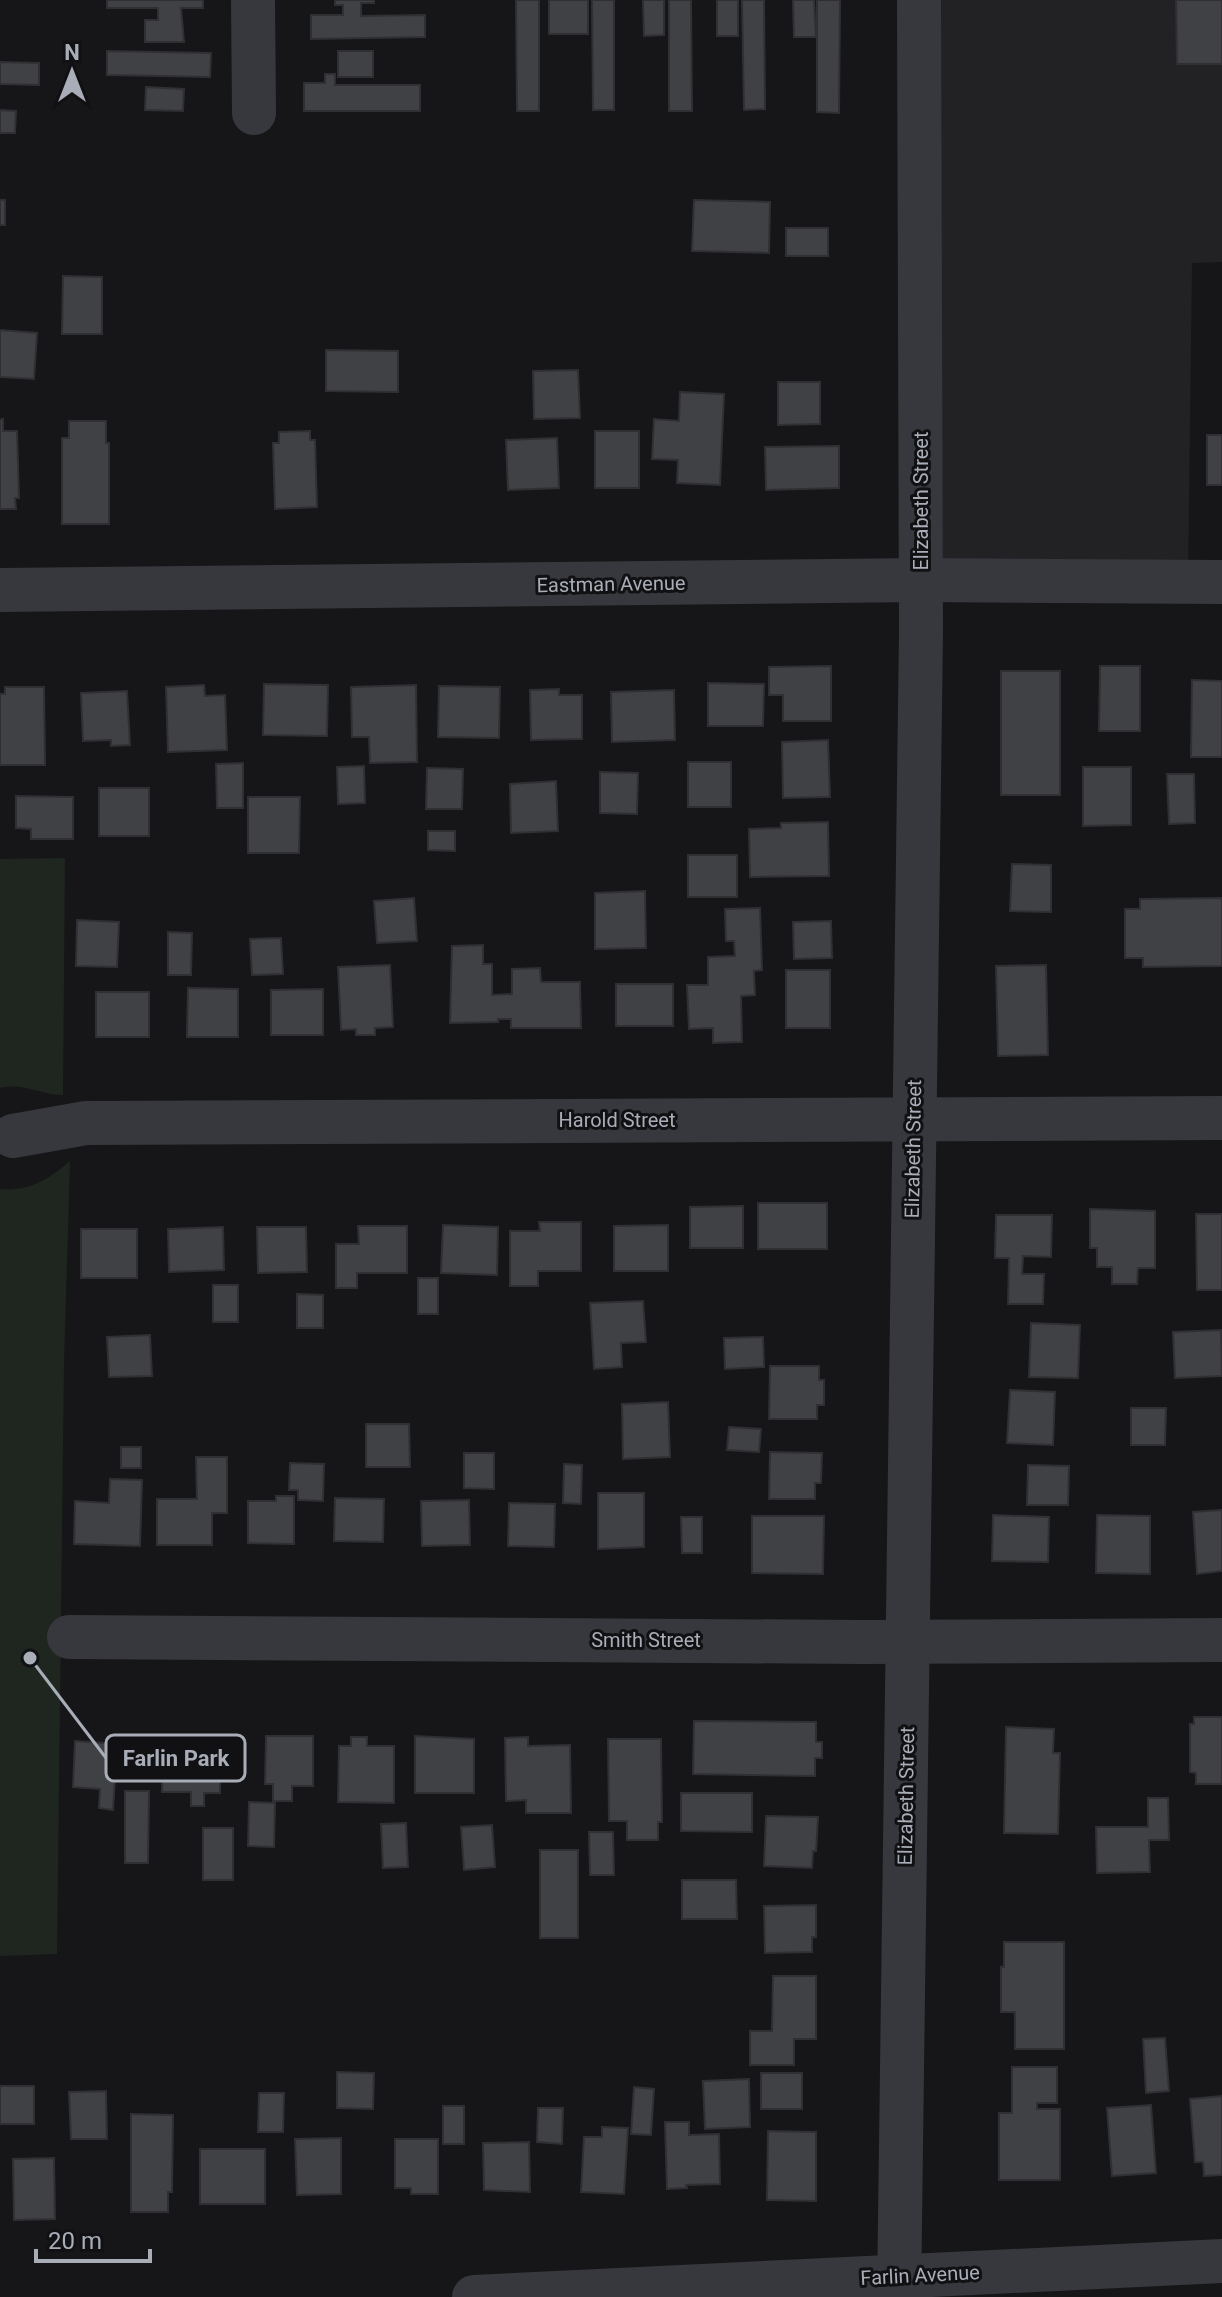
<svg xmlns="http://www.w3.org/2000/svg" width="1222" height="2297" font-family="Roboto,sans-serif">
	<rect width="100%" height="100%" fill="#161618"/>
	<!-- built -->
	<path fill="#222225" d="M919 0H1222V262L1192 263 1188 582 921 580Z"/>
	<!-- green -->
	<g fill="#1e261f">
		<path d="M65 858 63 1095C41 1095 22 1082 0 1088V859Z"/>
		<path d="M70 1161 64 1363 57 1954 0 1956V1189C29 1192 49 1179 70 1161Z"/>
	</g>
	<!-- building -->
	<g fill="#404145" stroke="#303034" stroke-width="2">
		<path d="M107 0H203V8H181L184 42H145V20H158V8H107Z"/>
		<path d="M335 0H374V3H361V16L425 15V37L311 39V15H343V5H335Z"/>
		<path d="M516 0H539V111H517Z"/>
		<rect x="549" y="0" width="39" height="34"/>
		<path d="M592 0H614V110H593Z"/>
		<path d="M643 0H664V35L644 36Z"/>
		<path d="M669 0H691L692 111H669Z"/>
		<rect x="717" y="0" width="21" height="36"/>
		<path d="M742 0H764L765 109 744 110Z"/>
		<path d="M793 0H814L816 37H794Z"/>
		<path d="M817 0H840L839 113 817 112Z"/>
		<path d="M1176 0H1222V64H1177Z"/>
		<path d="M107 51 211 53 210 77 107 75Z"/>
		<rect x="338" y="51" width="35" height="26"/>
		<path d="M0 62 39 63V85L0 84Z"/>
		<path d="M325 74H335V85H420V111H304V83H325Z"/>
		<path d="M146 87 184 89 183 111 145 110Z"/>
		<path d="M0 110 16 111 15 133H0Z"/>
		<rect x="0" y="200" width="5" height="25"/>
		<path d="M694 200 770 202 769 253 692 251Z"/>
		<rect x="786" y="228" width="42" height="28"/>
		<path d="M63 276 102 277V334H62Z"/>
		<path d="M0 330 37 333 34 379 0 377Z"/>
		<path d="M326 350 398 351V392L326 391Z"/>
		<path d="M578 370 580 418 534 419 533 371Z"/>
		<path d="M778 382H820V424L778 425Z"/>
		<path d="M680 392 724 394 720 485 677 483 678 460 652 459 654 419 679 421Z"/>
		<path d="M3 419V431H17L19 498H15L16 509H0V420Z"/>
		<path d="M69 421H106V443H109V524H62V438H69Z"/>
		<path d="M310 431V440H315L317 507 275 509 273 443H279V432Z"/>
		<rect x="595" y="431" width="44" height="57"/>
		<rect x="1207" y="435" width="15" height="50"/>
		<path d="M557 438 559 488 508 490 506 440Z"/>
		<path d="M839 446V488L766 490 765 447Z"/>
		<path d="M831 666V721H783V695H769V667Z"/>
		<path d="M1100 666H1140V731H1099Z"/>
		<rect x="1001" y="671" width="59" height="124"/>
		<path d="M1192 680 1222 681V757H1191Z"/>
		<path d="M708 683 764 684 763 726H708Z"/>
		<path d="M264 684 328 685 327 736 263 735Z"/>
		<path d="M204 685 205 696 225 695 227 750 168 752 166 687Z"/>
		<path d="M416 685 417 762 370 763 369 737H352L351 687Z"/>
		<path d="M439 686 500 687 499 738 438 737Z"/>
		<path d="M5 687H44L45 765H0V694H5Z"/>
		<path d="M559 689V695H582V739L531 740 530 690Z"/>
		<path d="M674 690 675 740 612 742 611 692Z"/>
		<path d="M127 691 130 745 111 746V740L83 741 81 693Z"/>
		<path d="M828 740 830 797 783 798 782 742Z"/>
		<rect x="688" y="762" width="43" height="45"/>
		<path d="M243 763V808H217L216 764Z"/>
		<path d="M364 766 365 803 338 804 337 767Z"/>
		<path d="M1083 767H1131V825L1083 826Z"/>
		<path d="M427 768 463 769 462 809H426Z"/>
		<path d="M600 772 638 773 637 814 600 813Z"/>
		<path d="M1167 774H1194L1195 823 1169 824Z"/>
		<path d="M556 781 558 831 511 833 510 784Z"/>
		<rect x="99" y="788" width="50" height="48"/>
		<path d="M16 796 73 797V839H31V829L16 828Z"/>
		<path d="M248 797H300L299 853H248Z"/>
		<path d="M828 822 829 876 750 877 749 829 781 828V823Z"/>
		<path d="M428 831H455V851L428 850Z"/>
		<rect x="688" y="855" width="49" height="42"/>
		<path d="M1012 864 1051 865V912L1010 911Z"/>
		<path d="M645 891 646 948 595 949V893Z"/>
		<path d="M414 898 417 941 377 943 374 901Z"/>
		<path d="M1222 898V966L1143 967V958H1125V909H1140V899Z"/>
		<path d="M760 908 762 970 754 971 755 995 741 996 742 1042 713 1043V1028L689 1029 687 985H708V957L735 956 734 941H726L725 909Z"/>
		<path d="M77 920 119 922 117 967 76 966Z"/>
		<path d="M831 921 832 958 794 959 793 922Z"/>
		<path d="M168 932 192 933 191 975H168Z"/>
		<path d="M281 938 283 974 252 975 250 939Z"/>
		<path d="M483 945V964H492V995L512 994V969L540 968 541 982H580L581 1028H511V1019H498V1022L450 1023 452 946Z"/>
		<path d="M390 965 393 1027 375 1028V1035H356V1029L341 1030 338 967Z"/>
		<path d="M1046 965 1048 1055 998 1056 996 966Z"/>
		<rect x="786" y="970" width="44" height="58"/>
		<rect x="616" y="984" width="57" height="42"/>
		<path d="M188 988 238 989V1037H187Z"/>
		<path d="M323 989V1035H271V990Z"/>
		<rect x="96" y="992" width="53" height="45"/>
		<rect x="758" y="1203" width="69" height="46"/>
		<path d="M743 1206V1248H690V1207Z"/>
		<path d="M1090 1209 1155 1211V1268H1138L1137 1284H1112V1267H1097V1248H1090Z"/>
		<path d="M1196 1214H1222V1290H1197Z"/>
		<path d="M996 1215H1052L1051 1257 1023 1256 1022 1274H1044L1043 1304H1008L1009 1258H995Z"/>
		<path d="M539 1222H581V1271H538V1286H510V1231H540Z"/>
		<path d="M443 1225 498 1227 497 1275 441 1273Z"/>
		<path d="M668 1225V1271H614V1226Z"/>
		<path d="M358 1226H407V1273H357V1288H336V1244H359Z"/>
		<path d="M223 1227 224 1270 169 1272 168 1229Z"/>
		<path d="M257 1227H306L307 1272 258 1273Z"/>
		<rect x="81" y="1229" width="56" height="49"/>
		<rect x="418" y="1278" width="20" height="36"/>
		<rect x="213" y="1285" width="25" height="37"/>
		<path d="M297 1294 323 1295V1328H297Z"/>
		<path d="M643 1301 646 1342 621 1343 622 1367 594 1369 590 1303Z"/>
		<path d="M1031 1323 1080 1325 1078 1378 1029 1377Z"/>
		<path d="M1221 1330 1222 1376 1175 1378 1173 1332Z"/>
		<path d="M150 1335 152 1376 109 1377 107 1337Z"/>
		<path d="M763 1337 764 1367 725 1369 724 1338Z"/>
		<path d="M770 1366H819V1380H824V1405H817V1419H769Z"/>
		<path d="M1010 1390 1055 1392 1053 1445 1007 1443Z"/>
		<path d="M668 1402 670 1457 623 1459 622 1404Z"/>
		<path d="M1131 1408H1166L1165 1445H1131Z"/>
		<path d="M366 1424H409L410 1467H366Z"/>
		<path d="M729 1427 761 1429 759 1452 727 1450Z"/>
		<rect x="121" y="1447" width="20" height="21"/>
		<path d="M770 1452 822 1453 821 1483H815V1499H769Z"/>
		<path d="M464 1453H494V1489L464 1488Z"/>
		<path d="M196 1457H227V1513H212V1545H157V1499H197Z"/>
		<path d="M290 1463 324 1464 323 1501 298 1500V1490H289Z"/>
		<path d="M564 1464 582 1465 581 1504 563 1503Z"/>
		<path d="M1028 1465 1069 1466 1068 1505H1027Z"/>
		<path d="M110 1479 142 1480 140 1546 74 1544 75 1501 109 1503Z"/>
		<path d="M598 1493H644V1547L598 1549Z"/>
		<path d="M276 1496H294V1544L248 1543V1501H276Z"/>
		<path d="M335 1498 384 1499 383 1542 334 1541Z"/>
		<path d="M469 1500 470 1545 422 1546 421 1501Z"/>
		<path d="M509 1503 555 1504 554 1547 508 1546Z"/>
		<path d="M1222 1510V1571L1197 1574 1193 1512Z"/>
		<path d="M993 1515 1049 1517 1048 1562 992 1561Z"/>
		<path d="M1097 1515 1150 1516V1574L1096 1573Z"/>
		<path d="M752 1516H824L823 1574 752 1573Z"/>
		<path d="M681 1517H702V1553H682Z"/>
		<path d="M1194 1717H1222V1784H1196V1773L1190 1772V1724H1194Z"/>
		<path d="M694 1721 816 1722V1742H822V1758H815V1776L693 1774Z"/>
		<path d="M1006 1727 1054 1729 1053 1753H1060L1058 1834 1004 1833Z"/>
		<path d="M266 1736H313V1786H292V1801H273V1784H265Z"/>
		<path d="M415 1736 474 1739V1793H415Z"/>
		<path d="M351 1737H367V1746H394V1803L338 1802 339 1746H351Z"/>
		<path d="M528 1737V1746L570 1745 571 1813H526V1800L506 1801 505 1738Z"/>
		<path d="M182 1738 220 1739V1793H204V1806H191V1792H162L163 1743H182Z"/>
		<path d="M608 1739H661L662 1822H658V1840H627V1821H609Z"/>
		<path d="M75 1741 117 1744 113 1810 99 1808 100 1789 73 1787Z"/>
		<path d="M125 1791H149L148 1863H125Z"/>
		<path d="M681 1793H752V1832L681 1831Z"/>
		<path d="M1148 1798H1168L1169 1840H1149L1150 1872 1097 1873 1096 1827H1148Z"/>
		<path d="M249 1802 275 1803 274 1847 248 1846Z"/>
		<path d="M766 1816 818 1817 816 1851H813L812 1868 764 1866Z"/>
		<path d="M406 1823 408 1867 383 1868 381 1824Z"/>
		<path d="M492 1825 495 1867 464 1870 461 1827Z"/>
		<rect x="203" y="1828" width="30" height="52"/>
		<path d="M589 1832H613L614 1875H590Z"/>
		<rect x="540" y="1850" width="38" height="88"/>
		<path d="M682 1880H736L737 1919H682Z"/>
		<path d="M816 1905V1937H812V1952L765 1953 764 1906Z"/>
		<path d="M1004 1942H1064V2049H1015V2012H1001V1967H1004Z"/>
		<path d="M773 1976H816V2039H794V2065H750V2031H772Z"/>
		<path d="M1165 2038 1169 2091 1146 2093 1143 2039Z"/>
		<path d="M1012 2067H1057V2103H1037V2109H1060V2180H999V2113H1012Z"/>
		<path d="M337 2072 374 2073 373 2109 337 2108Z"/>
		<rect x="761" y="2073" width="41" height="36"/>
		<path d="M749 2079 750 2127 705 2129 703 2081Z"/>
		<rect x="0" y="2086" width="34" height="38"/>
		<path d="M634 2087 654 2089 651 2135 631 2134Z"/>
		<path d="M106 2091 107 2139H71L69 2092Z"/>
		<path d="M259 2093H284L283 2132H258Z"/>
		<path d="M1222 2096V2175L1204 2176 1203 2162H1195L1190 2099Z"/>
		<path d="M1151 2105 1156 2173 1112 2176 1107 2108Z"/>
		<rect x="443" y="2106" width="21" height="38"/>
		<path d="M538 2108H563L562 2144 537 2142Z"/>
		<path d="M131 2114 173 2115 172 2192H168V2212H131Z"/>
		<path d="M665 2122H689V2135L719 2134 720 2184 686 2185 687 2188 667 2189Z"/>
		<path d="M602 2127 628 2128 624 2194 581 2192 584 2137H602Z"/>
		<path d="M768 2131 816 2132V2201L767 2200Z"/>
		<path d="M341 2138V2194L297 2195 295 2139Z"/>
		<path d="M395 2139H438V2194H411V2188H395Z"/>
		<path d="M529 2142 530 2192 484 2190 483 2143Z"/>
		<rect x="200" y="2149" width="65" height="55"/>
		<path d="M54 2158 55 2219 14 2220 13 2159Z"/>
	</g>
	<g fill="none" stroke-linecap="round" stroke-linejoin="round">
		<!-- minor -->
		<g stroke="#37383d" stroke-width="44">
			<path d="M253 0 254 113"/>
			<path d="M0 590 921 580 1222 582"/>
			<path d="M13 1136 86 1123 1222 1118"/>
			<path d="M69 1637 863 1642 1222 1640"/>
			<path d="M474 2297 1222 2261"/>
			<path d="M899 2297 921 631 919 0"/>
		</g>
	</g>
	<g text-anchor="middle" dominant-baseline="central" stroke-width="6" stroke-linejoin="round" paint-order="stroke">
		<!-- street labels -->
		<g font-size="20" fill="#a8adb8" stroke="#111113">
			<text transform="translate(921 501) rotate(-90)">Elizabeth Street</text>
			<text transform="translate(611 584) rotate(-1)">Eastman Avenue</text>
			<text x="617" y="1120">Harold Street</text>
			<text transform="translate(913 1149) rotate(-89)">Elizabeth Street</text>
			<text x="646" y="1640">Smith Street</text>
			<text transform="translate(906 1796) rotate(-89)">Elizabeth Street</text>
			<text transform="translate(920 2275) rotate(-3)">Farlin Avenue</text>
		</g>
	</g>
	<!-- callouts -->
	<path fill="none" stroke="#a8adb8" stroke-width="3" d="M30 1658L106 1758"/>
	<circle fill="#a8adb8" stroke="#111113" stroke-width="3" cx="30" cy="1658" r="8"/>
	<rect fill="#111113" stroke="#a8adb8" stroke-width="3" x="106" y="1735" width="139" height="46" rx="8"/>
	<g font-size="22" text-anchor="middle" font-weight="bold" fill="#a8adb8">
		<text x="176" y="1766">Farlin Park</text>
	</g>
	<!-- north arrow -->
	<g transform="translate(72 72)" stroke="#111113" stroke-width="6" paint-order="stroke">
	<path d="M0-6L14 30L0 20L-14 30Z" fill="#a8adb8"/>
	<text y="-12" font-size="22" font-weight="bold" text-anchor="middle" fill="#a8adb8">N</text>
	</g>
	<!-- scale -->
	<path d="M36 2249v12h114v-12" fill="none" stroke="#a8adb8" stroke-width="4"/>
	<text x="48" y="2249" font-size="24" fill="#a8adb8" stroke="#111113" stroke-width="6" paint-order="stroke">20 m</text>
</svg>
